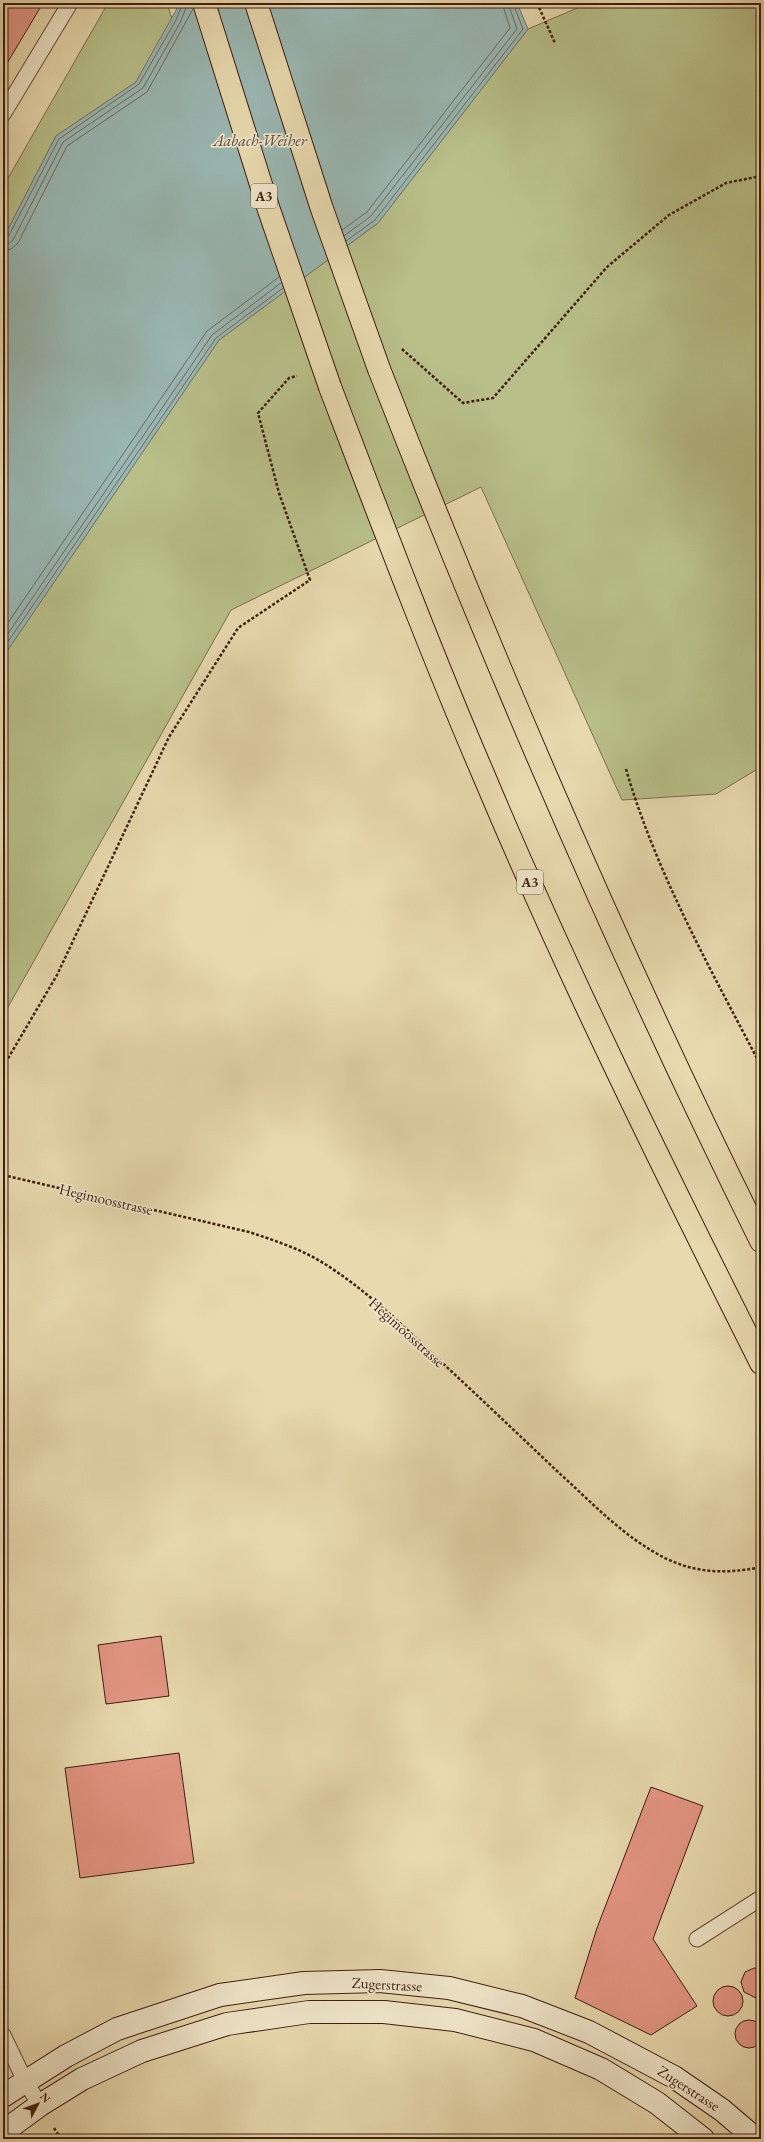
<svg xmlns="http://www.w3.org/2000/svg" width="764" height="2142" font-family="'EB Garamond',serif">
	<rect width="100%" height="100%" fill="#e8d9ae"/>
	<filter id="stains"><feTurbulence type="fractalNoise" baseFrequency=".005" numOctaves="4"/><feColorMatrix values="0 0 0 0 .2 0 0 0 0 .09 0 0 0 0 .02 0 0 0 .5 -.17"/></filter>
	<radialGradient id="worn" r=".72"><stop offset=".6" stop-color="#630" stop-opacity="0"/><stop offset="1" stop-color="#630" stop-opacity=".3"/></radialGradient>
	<!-- green -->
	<g fill="#b8bf89" stroke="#7b6e4d">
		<path d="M108 3H167L172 19 136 82 56 136 3 239V187Z"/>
		<path d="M589 3H761V767L716 794 622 800 481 487 231 610 3 1016V657L219 340 378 223 528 29Z"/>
	</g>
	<!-- water -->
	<path fill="#9ab8b4" stroke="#757a73" d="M180 3H517L528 29 378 223 219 340 3 657V239L56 136 136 82Z"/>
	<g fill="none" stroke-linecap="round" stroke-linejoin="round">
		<!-- shore -->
		<g stroke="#6c6b62" stroke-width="1">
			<path d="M342 230 367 212 510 28 502 3"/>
			<path d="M344 236 371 216 517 29 508 3"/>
			<path d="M3 239 8 237 59 139 139 84 176 20 183 3"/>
			<path d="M346 241 375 220 523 29 513 3"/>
			<path d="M3 245 8 244 13 240 63 142 143 88 180 23 188 3"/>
			<path d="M3 251 11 249 18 243 67 146 147 92 193 9"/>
			<path d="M3 630 207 331 279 277"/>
			<path d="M3 641 212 335 281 283"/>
			<path d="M3 649 216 338 283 288"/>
		</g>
	</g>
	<!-- building -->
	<g fill="#e49684" stroke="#3e1e11">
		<path d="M3 3H43L3 70Z"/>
		<path d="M161 1636 169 1696 106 1704 98 1645Z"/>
		<path d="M179 1753 194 1863 80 1878 65 1768Z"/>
		<path d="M651 1787 703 1806 653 1939 697 2006 651 2035 575 1998 597 1928Z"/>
		<path d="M754 1968 761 1969V1997L756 1998 744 1992 741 1982 745 1972Z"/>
		<circle cx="728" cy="2001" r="15"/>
		<circle cx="749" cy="2034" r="14"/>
	</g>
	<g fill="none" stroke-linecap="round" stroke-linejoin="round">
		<!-- service casing -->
		<g stroke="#684d38" stroke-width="17">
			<g id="service">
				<path d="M3 114 70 3"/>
				<path d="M697 1939 761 1898"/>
				<path d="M3 2035 25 2081 40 2105"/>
			</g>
		</g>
		<!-- secondary casing -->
		<g stroke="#3e1e11" stroke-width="24">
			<g id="secondary">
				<path d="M3 2096 66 2056 117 2029 220 1995 304 1983 380 1981 449 1988 522 2006 589 2032 674 2077 722 2110 756 2139"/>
				<path d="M3 2132 40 2105 82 2079 142 2051 227 2024 309 2012H384L455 2020 534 2040 601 2069 657 2103 703 2139"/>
			</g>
		</g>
		<!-- motorway casing -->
		<g stroke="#3e1e11" stroke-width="24">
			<g id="motorway">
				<path d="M379 369C495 666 619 955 761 1241"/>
				<path d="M330 387C380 518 429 648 484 776 568 976 664 1170 761 1363"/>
			</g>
		</g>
		<!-- path -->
		<g stroke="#3e1e11" stroke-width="2.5" stroke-dasharray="3 2" stroke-linecap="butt">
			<path d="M537 3 555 43"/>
			<path d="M402 349 463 403 493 398 607 267 669 215 726 183 761 176"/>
			<path d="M626 769C656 873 711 970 761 1066"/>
			<path d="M3 1067 57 975 169 737 238 628 310 580 279 493 258 413 289 378 297 376"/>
			<path d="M3 1175 249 1232C273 1240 298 1248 320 1261 363 1287 401 1324 437 1358 477 1395 517 1433 557 1471 588 1499 618 1531 654 1552 689 1573 722 1575 761 1567"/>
			<path d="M54 2128 61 2139"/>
		</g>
		<!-- service -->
		<use href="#service" stroke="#f0e6ca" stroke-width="15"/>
		<!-- secondary -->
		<use href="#secondary" stroke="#f0e6ca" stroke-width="22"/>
		<!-- motorway -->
		<use href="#motorway" stroke="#e8d9ae" stroke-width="22"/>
		<!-- motorway-bridge casing -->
		<g stroke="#3e1e11" stroke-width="24" stroke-linecap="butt">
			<g id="motorway-bridge">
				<path d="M204 3 269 210 330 387"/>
				<path d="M256 3 322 209 379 369"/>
			</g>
		</g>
		<!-- motorway-bridge -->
		<use href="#motorway-bridge" stroke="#e8d9ae" stroke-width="22"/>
	</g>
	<g text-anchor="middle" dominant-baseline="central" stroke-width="3.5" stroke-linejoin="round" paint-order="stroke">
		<!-- shield labels -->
		<g fill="#f0e6ca" stroke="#735a48" stroke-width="1">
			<rect x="251" y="184" width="26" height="24" rx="3"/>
			<rect x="517" y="870" width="26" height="24" rx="3"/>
		</g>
		<g font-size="14" font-weight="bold" fill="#3e1e11">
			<text x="264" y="196">A3</text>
			<text x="530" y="882">A3</text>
		</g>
		<!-- street labels -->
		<g font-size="15" fill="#3e1e11" stroke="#f0e6ca">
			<text transform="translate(106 1199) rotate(13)">Hegimoosstrasse</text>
			<text transform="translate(407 1332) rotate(42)">Hegimoosstrasse</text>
			<text transform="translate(387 1984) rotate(3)">Zugerstrasse</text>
			<text transform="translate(689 2088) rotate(33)">Zugerstrasse</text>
		</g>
		<!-- water labels -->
		<g font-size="16" font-style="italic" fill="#5a4c42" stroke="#f0e6ca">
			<text x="260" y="140">Aabach-Weiher</text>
		</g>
	</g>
	<!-- margin -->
	<rect width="764" height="2142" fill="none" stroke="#e8d9ae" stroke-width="16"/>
	<rect x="4" y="4" width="756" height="2134" fill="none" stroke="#3e1e11" stroke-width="2"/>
	<rect x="8" y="8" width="748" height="2126" fill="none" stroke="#3e1e11"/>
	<!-- north arrow -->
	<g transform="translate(38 2104) rotate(49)" stroke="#f0e6ca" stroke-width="3" paint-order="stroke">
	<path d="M0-3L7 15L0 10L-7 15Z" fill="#3e1e11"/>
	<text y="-6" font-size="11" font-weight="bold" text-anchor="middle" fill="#3e1e11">N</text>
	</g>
	<rect width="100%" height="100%" filter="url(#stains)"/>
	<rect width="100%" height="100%" fill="url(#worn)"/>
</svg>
